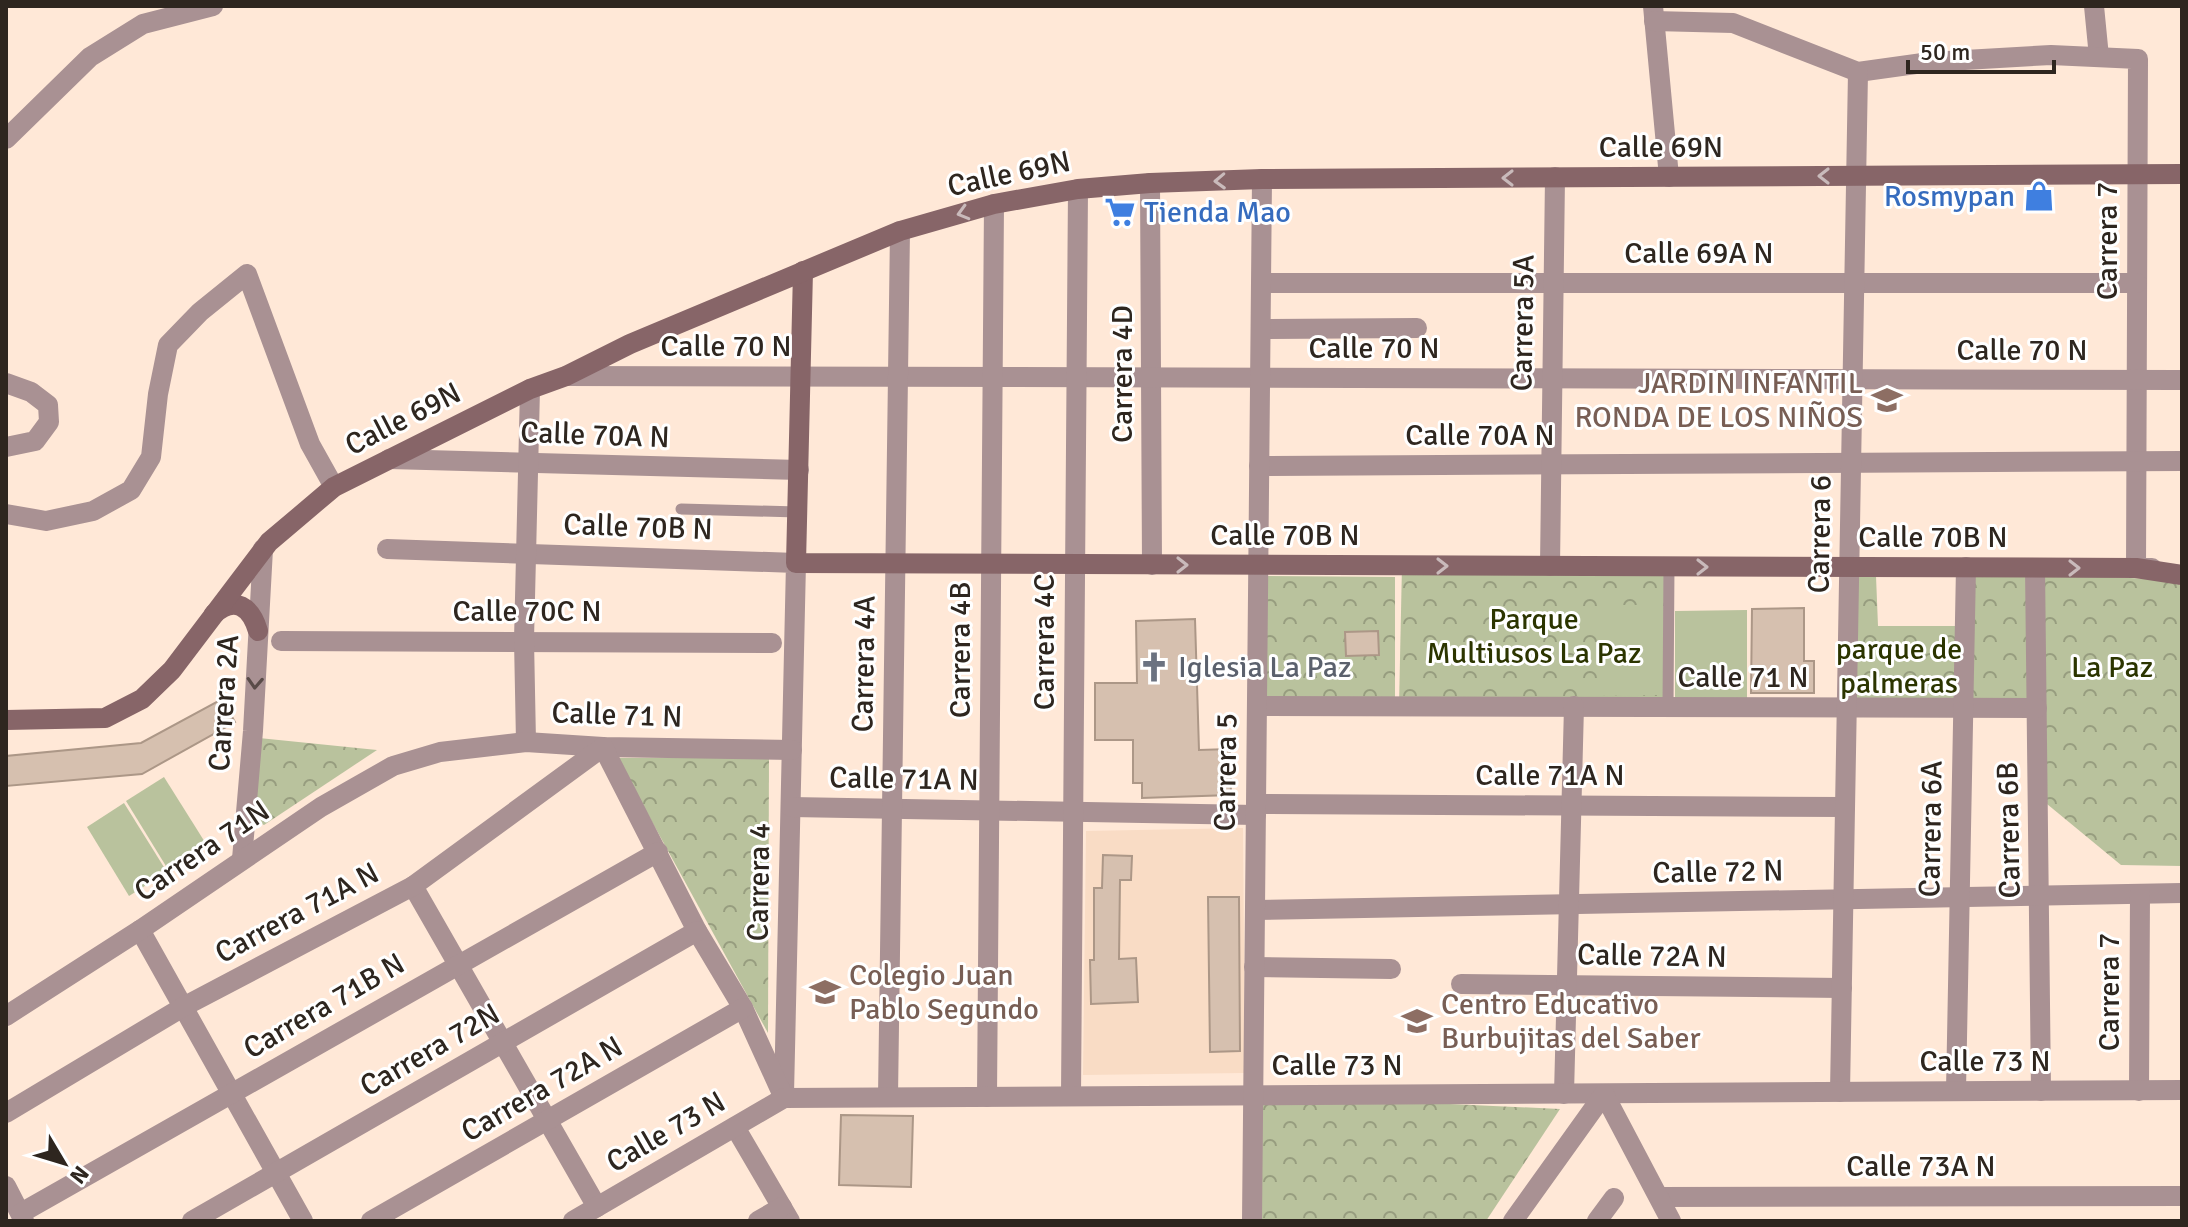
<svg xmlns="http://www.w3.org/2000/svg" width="2188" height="1227" font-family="Signika,sans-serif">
	<defs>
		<pattern id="forest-crowns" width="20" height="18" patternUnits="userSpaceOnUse" patternTransform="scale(2)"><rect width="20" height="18" fill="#b9c29d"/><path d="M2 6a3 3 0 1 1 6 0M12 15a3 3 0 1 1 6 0" fill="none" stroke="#979d7f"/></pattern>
	</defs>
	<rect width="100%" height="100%" fill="#ffe8d7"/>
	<!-- built -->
	<path fill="#f9dcc5" d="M1243 828 1245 1073 1083 1075 1086 831Z"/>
	<!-- forest -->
	<g fill="url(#forest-crowns)">
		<path d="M1402 565 1669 566 1668 706H1399Z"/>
		<path d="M1966 567 2035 568 2031 702 1853 707 1850 577 1876 576 1878 626H1964Z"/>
		<path d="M2041 574 2174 580 2182 587V866L2121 865 2047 804Z"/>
		<path d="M1264 576 1395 577V700L1262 697Z"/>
		<path d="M259 738 377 750 264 825 254 820Z"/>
		<path d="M769 757 768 1033 617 758Z"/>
		<path d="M1253 1095 1560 1109 1486 1221H1252Z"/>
	</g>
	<!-- pitch -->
	<g fill="#b9c29d">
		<path d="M1598 605H1662V695L1598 696Z"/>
		<path d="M1747 610V701L1675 702V611Z"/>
		<path d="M164 777 208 847 169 871 126 801Z"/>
		<path d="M124 803 167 872 129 896 87 827Z"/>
	</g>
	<!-- building -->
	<g fill="#d6c0af" stroke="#ac9787" stroke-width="2">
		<path d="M1804 608V661H1814V693H1751L1752 609Z"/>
		<path d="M1195 619 1199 750 1230 749 1231 795 1142 798V783H1133V740H1095V683H1137L1136 621Z"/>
		<path d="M1378 631 1379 655 1346 656 1345 632Z"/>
		<path d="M222 699 235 722 142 774 6 786V756L141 743Z"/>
		<path d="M1103 855 1132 856 1131 880H1120L1119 959 1136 958 1138 1002 1091 1004 1090 960H1094V888H1102Z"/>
		<path d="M1208 897H1239L1240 1051 1210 1052Z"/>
		<path d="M841 1115 913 1116 911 1187 839 1185Z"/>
	</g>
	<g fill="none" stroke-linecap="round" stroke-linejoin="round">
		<!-- lane -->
		<g stroke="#a99193" stroke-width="11">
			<path d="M681 509 798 512"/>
			<path d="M1668 706 1669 566"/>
		</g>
		<!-- street -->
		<g stroke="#a99193" stroke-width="20">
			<path d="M1653 6 1669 177"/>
			<path d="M2094 6 2099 57"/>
			<path d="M1654 21 1733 23 1858 72 1930 62 2051 55 2138 59 2136 568H2152"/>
			<path d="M6 139 90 57 143 24 213 6"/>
			<path d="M1150 183 1152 565"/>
			<path d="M1261 283H2137"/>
			<path d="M1261 329 1417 328"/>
			<path d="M566 376 2182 380"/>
			<path d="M6 383 31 392 48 405 49 422 35 441 6 447"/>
			<path d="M389 459 799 470"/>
			<path d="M1259 466 2182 461"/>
			<path d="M6 514 46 521 93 511 131 490 151 457 158 394 168 345 200 312 247 274 310 444 334 487"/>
			<path d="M387 549 796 563 784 1094"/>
			<path d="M1550 566 1555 177"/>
			<path d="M2035 568 2041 1091"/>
			<path d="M281 641 772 643"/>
			<path d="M1257 706 2037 708"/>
			<path d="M526 742 524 640 530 389"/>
			<path d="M1256 804 1845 807"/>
			<path d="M791 807 1256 815"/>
			<path d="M242 859 253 731 263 549"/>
			<path d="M413 886 597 1207"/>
			<path d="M1255 910 2182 893"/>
			<path d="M140 930 303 1221"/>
			<path d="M1254 967 1391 969"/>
			<path d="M1461 984 1842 988"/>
			<path d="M6 1016 140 930 321 807 393 766 440 752 526 742 603 747 792 750"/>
			<path d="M1956 1091 1966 567"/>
			<path d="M2139 1091 2140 894"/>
			<path d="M1840 1092 1858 72"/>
			<path d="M1564 1094 1574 706"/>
			<path d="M1071 1096 1078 189"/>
			<path d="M888 1097 900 231"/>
			<path d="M987 1097 994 204"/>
			<path d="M6 1113 183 1007 413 886 603 747 697 931 743 1008 784 1098"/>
			<path d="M735 1127 790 1221"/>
			<path d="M6 1186 24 1221"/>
			<path d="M1659 1197 2182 1196"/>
			<path d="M21 1213 658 852"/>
			<path d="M192 1221 697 931"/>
			<path d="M371 1221 743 1008"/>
			<path d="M573 1221 784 1098 2182 1090"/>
			<path d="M758 1221 782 1207"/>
			<path d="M1252 1221 1262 179"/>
			<path d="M1513 1221 1604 1094 1671 1221"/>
			<path d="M1597 1221 1614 1198"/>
		</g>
		<!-- secondary -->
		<g stroke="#876568" stroke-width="20">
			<path d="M803 271 796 563 2136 568 2182 575"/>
			<path d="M214 614C235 595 251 607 258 631"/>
			<path d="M6 720 105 718 142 699 172 670 269 542 334 487 530 389 566 376 630 344 900 231 994 204 1078 189 1150 183 1262 179 2182 174"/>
		</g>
	</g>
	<!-- one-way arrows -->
	<defs><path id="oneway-chevron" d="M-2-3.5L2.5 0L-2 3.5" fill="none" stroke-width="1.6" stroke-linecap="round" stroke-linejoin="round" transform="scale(2)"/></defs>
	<g stroke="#c9babb">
		<use href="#oneway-chevron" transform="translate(1824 176) rotate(180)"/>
		<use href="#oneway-chevron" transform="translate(1508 178) rotate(180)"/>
		<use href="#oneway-chevron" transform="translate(1220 181) rotate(178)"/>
		<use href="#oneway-chevron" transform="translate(963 213) rotate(164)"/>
		<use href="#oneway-chevron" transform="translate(1182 565)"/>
		<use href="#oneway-chevron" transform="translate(1442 566)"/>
		<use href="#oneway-chevron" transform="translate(1702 567)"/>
		<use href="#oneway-chevron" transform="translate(2074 568)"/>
	</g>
	<use stroke="#594b48" href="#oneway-chevron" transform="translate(255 683) rotate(93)"/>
	<!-- icons -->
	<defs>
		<g id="shop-bare" transform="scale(2.4)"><path d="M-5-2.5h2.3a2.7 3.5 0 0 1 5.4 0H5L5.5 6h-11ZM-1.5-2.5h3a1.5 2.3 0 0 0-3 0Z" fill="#3f7fe0" stroke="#fff" stroke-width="2.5" paint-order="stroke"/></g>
		<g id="supermarket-bare" transform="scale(2.4)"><path d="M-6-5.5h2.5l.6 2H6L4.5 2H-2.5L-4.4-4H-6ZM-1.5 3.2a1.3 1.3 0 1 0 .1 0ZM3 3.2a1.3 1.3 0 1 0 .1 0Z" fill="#3f7fe0" stroke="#fff" stroke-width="2.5" paint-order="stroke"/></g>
		<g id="school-bare" transform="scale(2.4)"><path d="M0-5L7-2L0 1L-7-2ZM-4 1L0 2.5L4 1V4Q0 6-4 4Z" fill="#8d6e63" stroke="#fff" stroke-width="2.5" paint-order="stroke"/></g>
		<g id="church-bare" transform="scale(2.4)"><path d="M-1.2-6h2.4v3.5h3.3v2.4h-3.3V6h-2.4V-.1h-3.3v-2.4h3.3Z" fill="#6b7280" stroke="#fff" stroke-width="2.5" paint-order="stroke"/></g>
	</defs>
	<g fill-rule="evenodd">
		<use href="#shop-bare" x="2039" y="196"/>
		<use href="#supermarket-bare" x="1120" y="212"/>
		<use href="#school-bare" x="1887" y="400"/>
		<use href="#church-bare" x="1154" y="667"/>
		<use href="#school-bare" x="825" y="992"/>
		<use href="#school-bare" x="1417" y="1021"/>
	</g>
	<g text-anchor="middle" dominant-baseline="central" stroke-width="6" stroke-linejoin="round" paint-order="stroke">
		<!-- street labels -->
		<g font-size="30" fill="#2e261f" stroke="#fff">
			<text x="1661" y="147">Calle 69N</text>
			<text transform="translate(1009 174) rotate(-12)">Calle 69N</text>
			<text transform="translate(2107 241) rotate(-90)">Carrera 7</text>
			<text x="1699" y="253">Calle 69A N</text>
			<text transform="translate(1523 323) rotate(-89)">Carrera 5A</text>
			<text x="726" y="346">Calle 70 N</text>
			<text x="1374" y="348">Calle 70 N</text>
			<text x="2022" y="350">Calle 70 N</text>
			<text transform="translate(1122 374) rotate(-90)">Carrera 4D</text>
			<text transform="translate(403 419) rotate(-27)">Calle 69N</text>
			<text transform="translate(595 435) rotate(2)">Calle 70A N</text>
			<text x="1480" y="435">Calle 70A N</text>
			<text transform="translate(638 527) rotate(2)">Calle 70B N</text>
			<text transform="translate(1820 534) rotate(-89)">Carrera 6</text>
			<text x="1285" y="535">Calle 70B N</text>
			<text x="1933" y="537">Calle 70B N</text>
			<text x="527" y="611">Calle 70C N</text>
			<text transform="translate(1044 642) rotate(-90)">Carrera 4C</text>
			<text transform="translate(960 650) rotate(-90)">Carrera 4B</text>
			<text transform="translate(864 664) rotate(-89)">Carrera 4A</text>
			<text x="1743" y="677">Calle 71 N</text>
			<text transform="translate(224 703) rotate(-86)">Carrera 2A</text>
			<text transform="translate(617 715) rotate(2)">Calle 71 N</text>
			<text transform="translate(1226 772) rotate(-89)">Carrera 5</text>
			<text x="1550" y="775">Calle 71A N</text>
			<text transform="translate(904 779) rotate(1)">Calle 71A N</text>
			<text transform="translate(1931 829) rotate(-89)">Carrera 6A</text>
			<text transform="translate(2009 830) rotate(-91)">Carrera 6B</text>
			<text transform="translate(202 851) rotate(-34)">Carrera 71N</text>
			<text transform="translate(1718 872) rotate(-1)">Calle 72 N</text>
			<text transform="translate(759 882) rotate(-89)">Carrera 4</text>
			<text transform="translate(297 913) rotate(-28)">Carrera 71A N</text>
			<text transform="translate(1652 956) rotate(1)">Calle 72A N</text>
			<text transform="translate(2109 992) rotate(-90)">Carrera 7</text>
			<text transform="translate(324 1006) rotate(-30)">Carrera 71B N</text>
			<text transform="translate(430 1050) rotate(-30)">Carrera 72N</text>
			<text x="1985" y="1061">Calle 73 N</text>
			<text x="1337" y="1065">Calle 73 N</text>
			<text transform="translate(542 1089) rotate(-30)">Carrera 72A N</text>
			<text transform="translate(666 1132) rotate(-30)">Calle 73 N</text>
			<text x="1921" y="1166">Calle 73A N</text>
		</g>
		<!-- shop labels -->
		<g font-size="30" fill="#366cbe" stroke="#fff" text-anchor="end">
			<text x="2015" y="196">Rosmypan</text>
			<text x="1144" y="212" text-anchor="start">Tienda Mao</text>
		</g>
		<!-- education labels -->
		<g font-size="30" fill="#785e54" stroke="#fff" text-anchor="start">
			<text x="1863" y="383" text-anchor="end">JARDIN INFANTIL<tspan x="1863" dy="34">RONDA DE LOS NIÑOS</tspan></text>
			<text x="849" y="975">Colegio Juan<tspan x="849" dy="34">Pablo Segundo</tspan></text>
			<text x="1441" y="1004">Centro Educativo<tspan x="1441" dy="34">Burbujitas del Saber</tspan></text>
		</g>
		<!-- park labels -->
		<g font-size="30" fill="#2c3500" stroke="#fff">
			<text x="1534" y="619">Parque<tspan x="1534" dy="34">Multiusos La Paz</tspan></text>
			<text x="1899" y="649">parque de<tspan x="1899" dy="34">palmeras</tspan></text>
			<text x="2112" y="667">La Paz</text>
		</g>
		<!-- worship labels -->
		<g font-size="30" fill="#5b616d" stroke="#fff" text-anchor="start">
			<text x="1178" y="667">Iglesia La Paz</text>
		</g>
	</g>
	<!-- border -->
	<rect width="2188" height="1227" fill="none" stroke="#2e261f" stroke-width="16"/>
	<!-- north arrow -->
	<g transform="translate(64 1163) rotate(128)" stroke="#ffffff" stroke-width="6" paint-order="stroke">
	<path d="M0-6L14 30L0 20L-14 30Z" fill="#2e261f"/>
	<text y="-12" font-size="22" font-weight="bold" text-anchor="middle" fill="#2e261f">N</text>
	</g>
	<!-- scale -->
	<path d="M1908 60v12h146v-12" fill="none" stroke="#2e261f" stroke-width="4"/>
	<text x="1920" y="60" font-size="24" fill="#2e261f" stroke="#ffffff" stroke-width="6" paint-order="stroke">50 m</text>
</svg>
